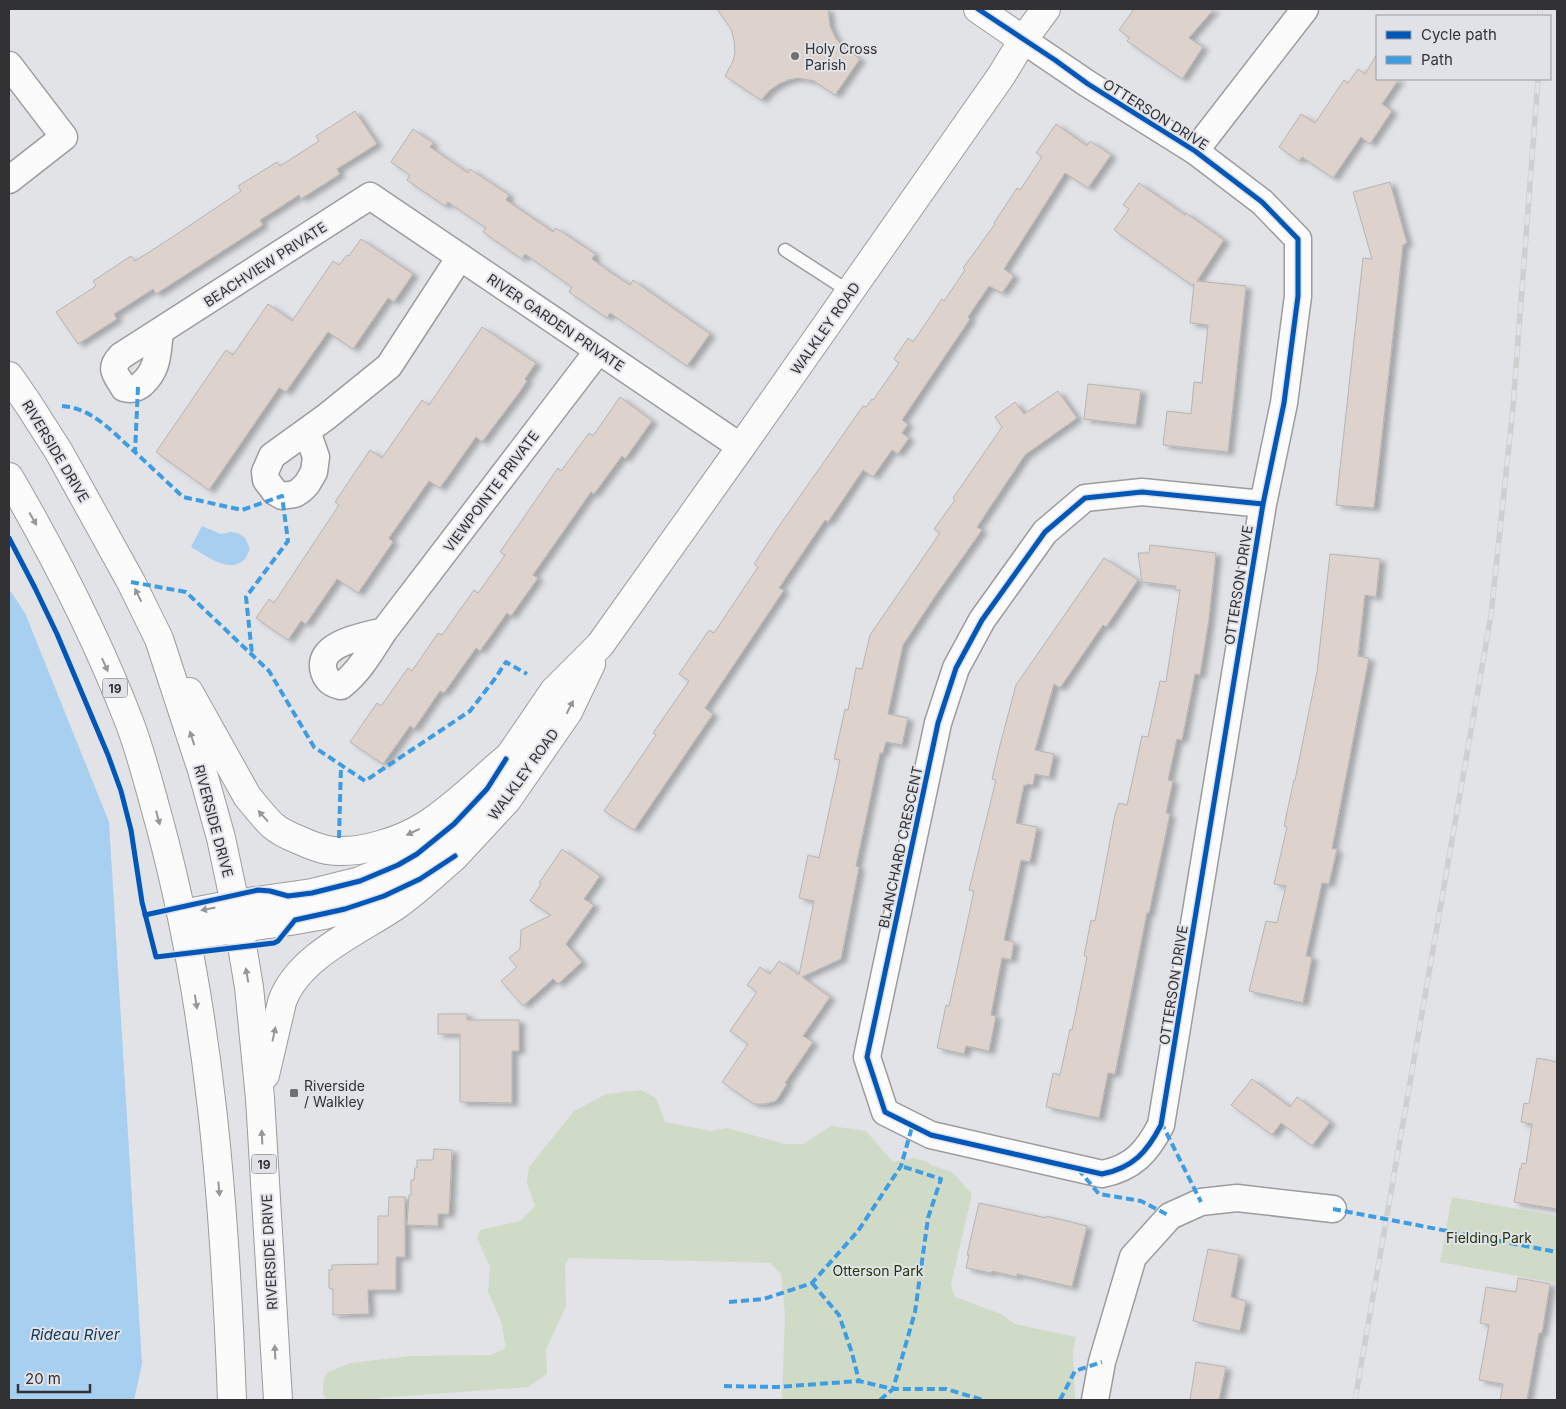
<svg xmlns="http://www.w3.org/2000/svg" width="1566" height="1409" font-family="Inter,sans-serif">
	<defs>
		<filter id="shadow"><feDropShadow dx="5.5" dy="3" stdDeviation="2.5" flood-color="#0004"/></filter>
	</defs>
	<rect width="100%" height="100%" fill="#e2e3e6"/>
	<!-- green -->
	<g fill="#cfdbc7">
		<path d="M641 1090 656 1098 665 1122 711 1131 727 1128 785 1144H803L831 1126 866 1131 893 1162 914 1158 928 1162 931 1165 952 1172 972 1194 951 1285 955 1297 1001 1314 1015 1324 1076 1337 1073 1351 1075 1400H782L785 1313 781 1274 770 1263 569 1258 565 1265 566 1306 546 1350 547 1374 528 1387 381 1398 368 1400H327L323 1394 324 1379 328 1372 351 1363 411 1356 491 1355 506 1348 501 1321 488 1292 490 1267 477 1238 480 1230 520 1221 535 1206 527 1183 529 1167 574 1111 606 1094Z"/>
		<path d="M1452 1197 1557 1216V1283L1440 1262Z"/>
	</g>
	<!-- water -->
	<g fill="#a7cfef">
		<path d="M202 526 221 534 231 532 238 533 245 538 250 549C248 552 247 557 244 560 229 574 205 555 191 547Z"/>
		<path d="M9 589 25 613 109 822 142 1364 134 1400H9Z"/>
	</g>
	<!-- building -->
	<g fill="#ddd2cc" stroke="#b5b4b5" filter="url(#shadow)">
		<path d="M717 9H828L830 26 835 37 842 46 860 59 835 95 814 81 798 78 788 80 779 84 770 90 761 100 725 76 733 61 735 53 734 40 731 29Z"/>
		<path d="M1134 9H1214L1189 38 1203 47 1182 79 1127 41 1130 38 1119 30Z"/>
		<path d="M1377 54V79H1399L1382 104 1392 111 1370 144 1361 137 1333 178 1302 157 1299 161 1279 147 1301 114 1315 123 1344 80 1348 83 1358 69 1365 74Z"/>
		<path d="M355 111 377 144 337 169 340 174 301 199 299 195 279 208 260 220 263 225 156 294 153 289 133 302 114 314 117 319 78 344 56 312 96 286 93 281 131 256 135 261 174 236 241 191 238 186 277 162 280 166 319 141 316 136Z"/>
		<path d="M1056 124 1087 146 1090 141 1111 155 1088 188 1065 173 1004 269 1014 276 1002 293 989 286 968 317 970 319 902 420 908 424 902 433 909 438 898 454 892 450 873 477 863 470 828 522 825 520 779 588 784 590 705 708 713 714 634 830 604 811 656 735 653 733 689 681 679 674 709 630 714 633 758 567 754 564 777 529 863 406 866 407 872 399 873 400 899 363 894 359 908 338 913 342 942 299 944 301 965 270 963 268 995 224 994 223 1017 188 1020 190 1042 157 1036 153Z"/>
		<path d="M413 129 433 143 430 147 468 173 470 169 509 195 506 200 553 232 556 228 595 254 592 259 610 272 630 285 633 280 710 334 687 366 610 313 607 318 569 292 572 287 525 254 522 259 483 232 486 228 448 202 445 206 407 180 410 175 391 162Z"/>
		<path d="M1390 182 1407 243 1403 245 1374 508 1336 505 1363 258 1372 259 1353 192Z"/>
		<path d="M1139 183 1185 215 1186 213 1224 240 1197 281 1246 286 1228 452 1163 445 1167 411 1191 414 1194 382 1202 383 1208 325 1190 323 1194 284 1193 286 1114 230 1129 209 1123 205Z"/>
		<path d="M361 239 413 274 394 302 388 298 353 349 328 332 286 392 279 388 209 490 156 452 226 350 233 355 268 304 292 321 333 261 339 265 347 255 349 256Z"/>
		<path d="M482 327 536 363 525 379 527 381 519 393 482 442 476 437 440 488 429 481 389 538 393 542 358 593 337 579 306 624 301 621 288 640 256 618 269 599 274 603 339 505 335 502 370 450 382 458 422 400 429 405Z"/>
		<path d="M1088 384 1141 390 1136 425 1084 419Z"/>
		<path d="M1058 391 1077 418 1025 455 977 527 982 530 936 595 903 645 888 714 908 718 902 745 886 742 883 753H880L856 866 859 867 841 959 802 977 830 997 803 1036 813 1042 785 1083 787 1084 776 1101 765 1104H754L722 1082 748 1044 730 1031 757 992 747 985 760 967 770 974 779 961 799 975 814 901 799 898 808 855 819 858 840 760 834 759 845 709 848 710 856 668 862 669 870 635 940 533 934 529 955 500 953 498 1002 427 995 417 1015 402 1024 414Z"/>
		<path d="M620 397 652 421 625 459 622 456 594 494 591 492 533 575 538 578 511 616 507 613 480 651 476 648 444 693 440 691 414 729 410 726 383 764 350 742 377 703 381 706 408 668 412 671 438 633 442 635 474 590 478 593 505 555 500 552 558 468 561 471 589 433 593 436Z"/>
		<path d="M1150 545 1216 553 1209 619 1200 675 1195 674 1182 740 1177 739 1168 780 1173 781 1166 813 1170 814 1149 913H1147L1115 1074 1108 1073 1099 1118 1046 1107 1053 1073 1060 1075 1070 1029 1072 1030 1087 957 1084 956 1091 920 1095 921 1115 814 1119 803 1127 805 1142 736 1148 737 1160 681 1166 682 1180 590H1175L1176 586 1142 582 1138 553H1149Z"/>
		<path d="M1330 554 1380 559 1376 597 1365 595 1358 656 1369 658 1332 849H1337L1329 884 1322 883 1306 956 1312 957 1303 1003 1249 991 1266 921 1277 923 1286 886 1274 884 1287 827 1284 826 1294 780H1295L1317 672Z"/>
		<path d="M1104 558 1138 580 1106 627 1103 625 1060 688 1054 684 1035 750 1054 754 1049 777 1035 774 1033 785 1027 784V786L1024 785 1016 823 1037 827 1030 862 1021 860 1004 940 1014 942 1011 960 1002 958 991 1015 996 1016 989 1051 966 1046 964 1054 937 1048 946 1005 949 1006 974 891 969 890 996 780 992 779 1000 745 1016 685Z"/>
		<path d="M562 849 600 876 584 899 594 905 566 944 582 962 558 984 553 979 523 1006 501 981 517 967 509 958 520 949 521 930 551 915 530 901 541 884 539 883Z"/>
		<path d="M438 1014H467V1020H519V1051H512V1103L460 1102V1034H438Z"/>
		<path d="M1537 1058 1557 1062V1209L1514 1202 1520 1168 1521 1169 1522 1163 1526 1164 1532 1124 1521 1122 1524 1103 1529 1104Z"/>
		<path d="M1252 1079 1290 1107 1297 1097 1330 1122 1312 1146 1281 1123 1272 1135 1231 1105Z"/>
		<path d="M434 1149 452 1150 449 1214H438V1226L407 1225 409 1195H411V1180H414L415 1168H417V1160H433Z"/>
		<path d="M389 1197H405V1257H396V1290H368L369 1314 333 1315V1289L329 1288V1270H332V1265L378 1264V1216H388Z"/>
		<path d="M979 1203 1046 1218V1216L1087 1226 1072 1287 1017 1274V1277L992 1271 991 1273 966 1268 969 1255H967Z"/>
		<path d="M1208 1249 1239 1255 1231 1297 1246 1301 1240 1331 1193 1321Z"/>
		<path d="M1518 1278 1550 1284 1542 1333H1539L1527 1400H1500L1503 1384 1479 1380 1489 1325 1480 1323 1486 1287 1516 1292Z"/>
		<path d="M1196 1362 1226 1367 1219 1400H1190Z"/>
	</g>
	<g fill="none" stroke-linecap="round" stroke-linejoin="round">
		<!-- service casing -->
		<g stroke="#9c9c9e" stroke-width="15">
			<path id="service" d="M785 250 850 292"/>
		</g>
		<!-- minor casing -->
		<g stroke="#9c9c9e" stroke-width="29">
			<g id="minor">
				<path d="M1023 40 1088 84 1195 151 1262 202 1298 239V296L1284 403 1263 504 1161 1125C1147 1152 1133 1168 1102 1174L931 1135 885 1112 867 1057 938 723 956 668 982 620 1045 532 1085 498 1142 492 1263 504"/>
				<path d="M9 65 64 137 9 180"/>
				<path d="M1195 151 1305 9"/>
				<path d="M160 332C157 354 159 368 142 384 136 389 131 390 124 388 116 374 108 369 121 356L370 196 741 447"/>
				<path d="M307 431 316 457 314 472 307 484 301 490 295 494 282 496 275 492 266 480 265 472 272 456 326 417 389 366 460 257"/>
				<path d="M384 631C371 651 360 671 341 686 332 684 327 681 324 672 315 643 365 636 384 631L598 351"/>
				<path d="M1095 1400 1102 1362 1133 1257 1170 1216 1201 1202 1237 1198 1333 1209"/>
			</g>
		</g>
		<!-- tertiary casing -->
		<g stroke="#9c9c9e" stroke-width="30">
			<path id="tertiary" d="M978 9 1023 40"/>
		</g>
		<!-- secondary casing -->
		<g stroke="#9c9c9e" stroke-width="30">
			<g id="secondary">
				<path d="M182 914 235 904 312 893 360 881 398 865 417 854 437 838 468 810 487 789 554 691 600 645 741 447 1001 76 1023 40 1046 9"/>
				<path d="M186 936 290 921 324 915 362 904 405 887 455 856 507 800 568 712 591 664"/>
			</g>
		</g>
		<!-- primary casing -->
		<g stroke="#9c9c9e" stroke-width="30">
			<g id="primary">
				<path d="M9 376 29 405 59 452 131 582 159 639 202 770 221 838 235 904 249 987 260 1098 278 1400"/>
				<path d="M9 477C55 556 97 638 130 724 142 756 150 789 159 821 210 1008 225 1207 232 1400"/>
				<path d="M189 692 247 796C255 806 263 816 272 825 280 832 289 836 299 840 308 844 317 848 327 850 358 855 401 841 426 825 455 806 480 781 506 759"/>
				<path d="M265 1075 282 1002C298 956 359 931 397 905 418 890 436 873 455 856"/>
			</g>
		</g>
		<!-- service -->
		<use href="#service" stroke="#fbfbfb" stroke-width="12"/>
		<!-- minor -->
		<use href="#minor" stroke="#fbfbfb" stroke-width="26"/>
		<!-- tertiary -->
		<use href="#tertiary" stroke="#fbfbfb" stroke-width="28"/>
		<!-- secondary -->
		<use href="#secondary" stroke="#fbfbfb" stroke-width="28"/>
		<!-- primary -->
		<use href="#primary" stroke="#fbfbfb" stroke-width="28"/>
		<!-- rail casing -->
		<g stroke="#cfcfd0" stroke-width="5.5">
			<g id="rail">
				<path d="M1540 16V9"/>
				<path d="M1355 1400 1491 615 1513 407 1538 79"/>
			</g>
		</g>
		<!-- rail -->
		<use href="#rail" stroke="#e1e2e7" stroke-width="4" stroke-dasharray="11" stroke-linecap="butt"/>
		<!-- quiet -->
		<g stroke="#3e9de2" stroke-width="4" stroke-dasharray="8 4" stroke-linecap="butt">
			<path d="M138 387 135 452 183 497 242 510 282 496 288 541 246 597 252 654"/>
			<path d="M62 406C93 408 113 433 135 452"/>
			<path d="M131 582 186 592 269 671 314 747 365 781 470 711 494 680 506 662 527 674"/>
			<path d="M339 838 341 765"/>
			<path d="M1161 1122 1201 1202"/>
			<path d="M1078 1169 1099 1194 1141 1201 1170 1216"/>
			<path d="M1333 1209 1557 1252"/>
			<path d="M812 1283 839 1315 852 1353 859 1381"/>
			<path d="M729 1302 764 1299 812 1283 858 1231 901 1166 912 1127"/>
			<path d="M724 1386 777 1387 859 1381 893 1389H946L983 1400"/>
			<path d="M880 1400 893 1389 915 1312 928 1218 941 1179 901 1166"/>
			<path d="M1060 1400 1075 1371 1102 1362"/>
		</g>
		<!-- cycleway casing -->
		<g stroke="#e1e2e7" stroke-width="8">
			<g id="cycleway">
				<path d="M978 9 1055 60 1088 84 1195 151 1262 202 1298 239V296L1284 403 1263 504 1161 1125C1147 1152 1133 1168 1102 1174L931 1135 885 1112 867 1057 938 723 956 668 982 620 1045 532 1085 498 1142 492 1263 504"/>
				<path d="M9 538 35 588 57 634 108 755 121 791 131 830 142 902 156 957 274 943 278 941 295 920 345 909 384 896 420 879 455 856"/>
				<path d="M145 915 258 890 270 891 288 896 312 893 360 881 398 865 417 854 454 824 487 789 506 759"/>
			</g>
		</g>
		<!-- cycleway -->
		<use href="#cycleway" stroke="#0057b8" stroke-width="5"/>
	</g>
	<!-- one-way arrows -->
	<defs><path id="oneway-solid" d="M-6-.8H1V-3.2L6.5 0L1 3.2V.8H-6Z" transform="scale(1.25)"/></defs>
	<g fill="#969698">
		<use href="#oneway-solid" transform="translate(33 519) rotate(60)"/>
		<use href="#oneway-solid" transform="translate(138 595) rotate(-116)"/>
		<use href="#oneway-solid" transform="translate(105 665) rotate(66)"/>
		<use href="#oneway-solid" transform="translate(570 707) rotate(-63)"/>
		<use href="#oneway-solid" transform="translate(192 738) rotate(-108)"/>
		<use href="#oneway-solid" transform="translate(263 816) rotate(-132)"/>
		<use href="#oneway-solid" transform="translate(158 818) rotate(75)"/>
		<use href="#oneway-solid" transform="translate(413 832) rotate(155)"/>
		<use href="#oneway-solid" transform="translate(208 909) rotate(169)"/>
		<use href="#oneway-solid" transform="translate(247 975) rotate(-100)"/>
		<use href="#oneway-solid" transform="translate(196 1002) rotate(81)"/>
		<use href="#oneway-solid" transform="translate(274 1034) rotate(-78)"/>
		<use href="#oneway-solid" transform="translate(262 1137) rotate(-93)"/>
		<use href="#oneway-solid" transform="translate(219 1189) rotate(85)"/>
		<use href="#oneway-solid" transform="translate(275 1352) rotate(-93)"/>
	</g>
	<!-- markers -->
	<g fill="#707072" stroke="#e1e2e7" stroke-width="2">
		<circle cx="795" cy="56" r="5"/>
		<rect x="289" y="1088" width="10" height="10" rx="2.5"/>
	</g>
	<g text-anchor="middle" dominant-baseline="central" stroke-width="4" stroke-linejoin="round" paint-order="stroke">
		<!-- shield labels -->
		<g fill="#e1e2e7" stroke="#66676a" stroke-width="1">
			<rect x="102.5" y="678.5" width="25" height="19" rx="4"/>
			<rect x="251.5" y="1154.5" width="25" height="19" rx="4"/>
		</g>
		<g font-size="12" font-weight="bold" fill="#323234">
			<text x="115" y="688">19</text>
			<text x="264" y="1164">19</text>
		</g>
		<!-- poi labels -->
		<g font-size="14" fill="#323234" stroke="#e1e2e7" text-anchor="start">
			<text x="805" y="48">Holy Cross<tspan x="805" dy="16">Parish</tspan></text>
			<text x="304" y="1085">Riverside<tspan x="304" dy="16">/ Walkley</tspan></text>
		</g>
		<!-- street labels -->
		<g font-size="14" fill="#323234" stroke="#e1e2e7">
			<text transform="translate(1156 114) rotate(32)">OTTERSON DRIVE</text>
			<text transform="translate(265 264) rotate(-33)">BEACHVIEW PRIVATE</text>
			<text transform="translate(556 322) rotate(34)">RIVER GARDEN PRIVATE</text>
			<text transform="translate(825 328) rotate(-55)">WALKLEY ROAD</text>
			<text transform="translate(56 451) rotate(59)">RIVERSIDE DRIVE</text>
			<text transform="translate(491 491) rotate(-53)">VIEWPOINTE PRIVATE</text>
			<text transform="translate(1238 585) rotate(-81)">OTTERSON DRIVE</text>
			<text transform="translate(523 774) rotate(-54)">WALKLEY ROAD</text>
			<text transform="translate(214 821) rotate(75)">RIVERSIDE DRIVE</text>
			<text transform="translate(900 847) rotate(-78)">BLANCHARD CRESCENT</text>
			<text transform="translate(1173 985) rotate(-81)">OTTERSON DRIVE</text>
			<text transform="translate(269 1252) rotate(-93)">RIVERSIDE DRIVE</text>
		</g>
		<!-- park labels -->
		<g font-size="14" fill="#23360b" stroke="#e1e2e7">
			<text x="1489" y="1237">Fielding Park</text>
			<text x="878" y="1270">Otterson Park</text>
		</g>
		<!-- water labels -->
		<g font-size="15" font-style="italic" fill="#0e3957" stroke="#e1e2e7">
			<text x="75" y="1334">Rideau River</text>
		</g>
	</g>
	<!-- border -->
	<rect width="1566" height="1409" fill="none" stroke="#323234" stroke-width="20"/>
	<!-- legend -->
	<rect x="1376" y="15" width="175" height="65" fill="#e1e2e7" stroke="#9b9c9f"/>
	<rect x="1386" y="31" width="25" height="8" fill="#0057b8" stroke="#9b9c9f"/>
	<text x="1421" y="40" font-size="15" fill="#323234">Cycle path</text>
	<rect x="1386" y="56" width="25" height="8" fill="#3e9de2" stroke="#9b9c9f"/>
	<text x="1421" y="65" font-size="15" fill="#323234">Path</text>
	<!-- scale -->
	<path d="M18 1384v8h72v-8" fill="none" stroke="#323234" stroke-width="2.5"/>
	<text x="25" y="1384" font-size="15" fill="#323234" stroke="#e1e2e7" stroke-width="4" paint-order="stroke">20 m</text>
</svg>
